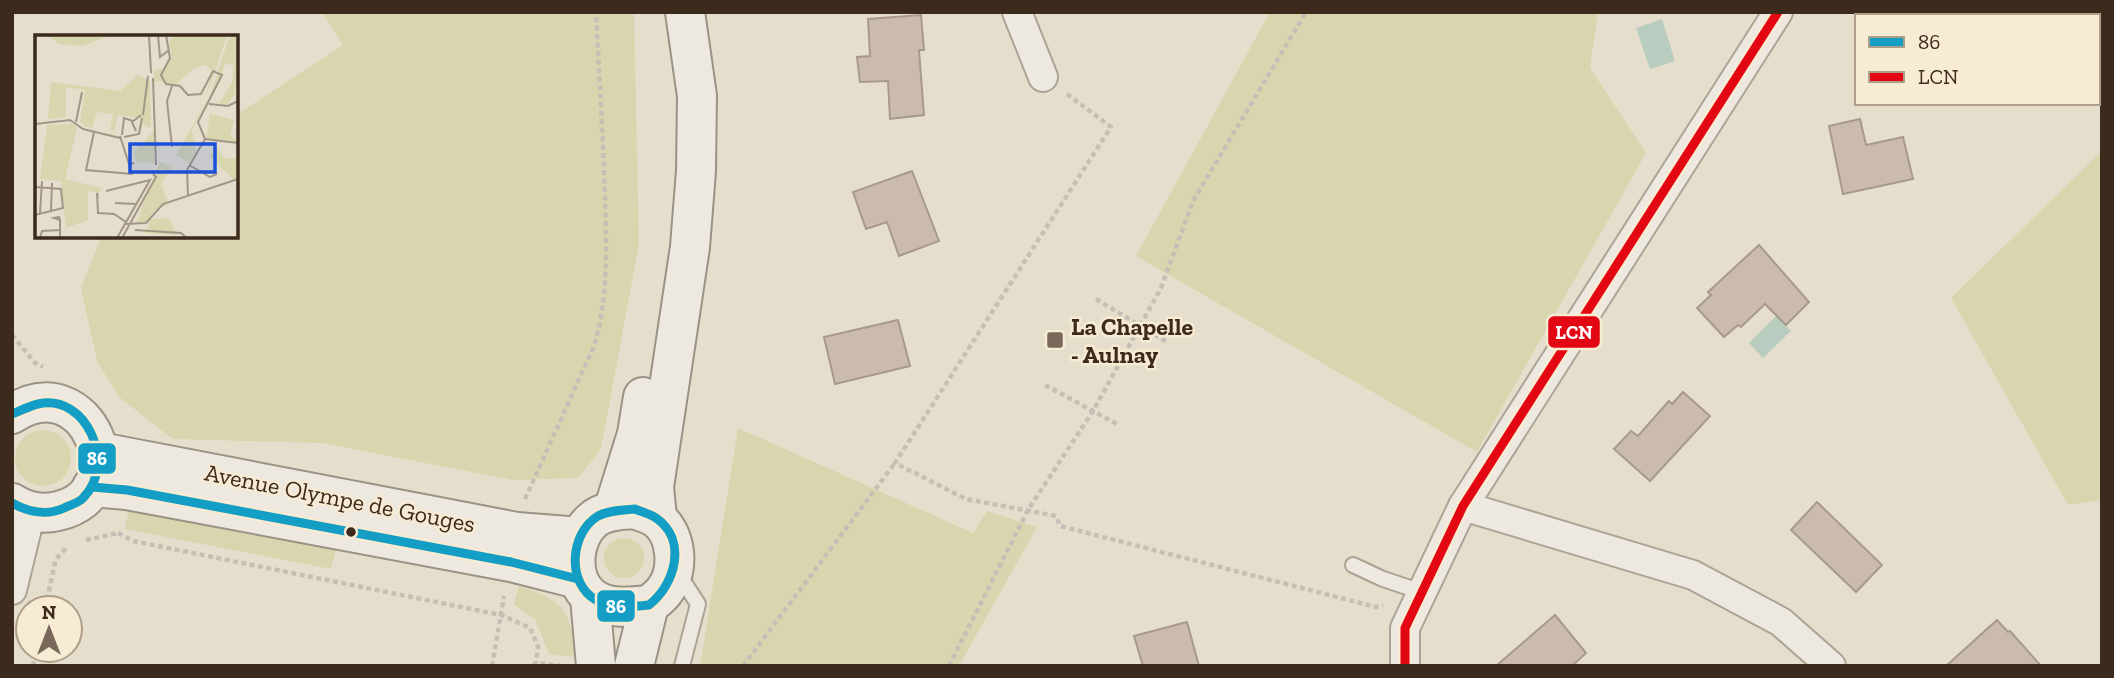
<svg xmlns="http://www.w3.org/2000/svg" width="2114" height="678" font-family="'Zilla Slab',serif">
	<rect width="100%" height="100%" fill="#e6decc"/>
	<!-- green -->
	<g fill="#d8d6ae">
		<path d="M322 12H634L639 244 601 449 578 478 512 480 322 443 173 439 119 397 97 361 81 288 102 236H236V115L343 45Z"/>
		<path d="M1270 12H1598L1590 68 1646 153 1477 452 1136 256Z"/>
		<path d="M2102 151V500L2068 505 1951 298Z"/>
		<path d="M738 428 973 533 987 511 1037 527 959 666H700Z"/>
		<circle cx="43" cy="458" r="28"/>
		<path d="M130 503 337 545 331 569 125 529Z"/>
		<circle cx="624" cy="558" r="20"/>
		<path d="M519 586C564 601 571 609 575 657L549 654 535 619 514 605Z"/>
	</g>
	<!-- water -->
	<g fill="#b8ccbf">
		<path d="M1662 19 1675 61 1650 69 1636 28Z"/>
		<path d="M1776 316 1791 331 1763 358 1749 343Z"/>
	</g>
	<!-- building -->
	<g fill="#cabbad" stroke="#a7998c" stroke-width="2">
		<path d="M921 15 924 50H919L924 115 890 119 888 81 860 82 857 57 870 56 868 19Z"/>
		<path d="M1860 119 1866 145 1903 137 1913 179 1843 194 1829 126Z"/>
		<path d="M912 171 939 241 899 256 887 222 866 229 853 192Z"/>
		<path d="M1759 245 1809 302 1786 325 1765 304 1741 327 1738 325 1724 337 1697 308 1711 295 1708 292Z"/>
		<path d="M898 320 910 366 835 384 824 337Z"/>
		<path d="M1683 392 1710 416 1650 481 1614 449 1631 431 1638 436 1669 401 1672 404Z"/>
		<path d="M1817 502 1882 565 1856 592 1791 530Z"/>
		<path d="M1555 615 1586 653 1572 666H1496Z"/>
		<path d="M1997 620 2008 632 2010 631 2041 666H1946Z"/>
		<path d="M1187 622 1199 666H1143L1134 636Z"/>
	</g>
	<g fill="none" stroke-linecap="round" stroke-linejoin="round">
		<!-- lane casing -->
		<g stroke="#aca396" stroke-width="18">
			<g id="lane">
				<path d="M1353 565 1383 579 1422 592"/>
				<path d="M678 573 698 604 682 666"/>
			</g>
		</g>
		<!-- street casing -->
		<g stroke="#aca396" stroke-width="32">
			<g id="street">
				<path d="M1017 12 1043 77"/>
				<path d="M1463 506 1693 575 1781 622 1831 666"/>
				<path d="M12 590 31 512"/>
				<path d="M1405 666V628L1463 506 1778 12"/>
			</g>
		</g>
		<!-- secondary casing -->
		<g stroke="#9b9286" stroke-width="42">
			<g id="secondary">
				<path d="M12 414C88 364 139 493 58 511 42 515 26 512 12 503"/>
				<path d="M100 452 517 532 580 537"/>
				<path d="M92 487 127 490 511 562 578 579"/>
				<path d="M635 509C641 512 650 514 656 518 677 533 680 570 665 590 661 596 654 601 649 605 630 607 607 610 591 597 568 579 572 537 593 520 604 510 621 510 635 509Z"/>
				<path d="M613 511 637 434 643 397"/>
				<path d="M657 518 654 487 690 247 696 171 697 96 685 12"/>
				<path d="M590 597 596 666"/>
				<path d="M634 666 649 605"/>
			</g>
		</g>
		<!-- path -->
		<g stroke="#c7bfb6" stroke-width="4.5" stroke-dasharray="5 3.5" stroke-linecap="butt">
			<path d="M1067 94 1111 127 895 463 966 499 1056 516 1060 526 1376 607 1383 605"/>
			<path d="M1096 299 1167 342"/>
			<path d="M12 335 35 363 43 367"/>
			<path d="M1045 385 1117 424"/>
			<path d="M525 499 594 346C609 297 606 247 605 196 603 135 599 74 596 12"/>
			<path d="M118 533 133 541 501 615 530 628 538 647 536 663"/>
			<path d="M86 540 118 533"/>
			<path d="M45 608 56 559 68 546"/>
			<path d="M33 666 36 650"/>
			<path d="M492 666 504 596"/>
			<path d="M533 666 536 663 563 666"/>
			<path d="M743 666 895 463"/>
			<path d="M949 666 1028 510 1093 411 1161 288 1193 201 1306 12"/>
		</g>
		<!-- lane -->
		<use href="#lane" stroke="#eee9e0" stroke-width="14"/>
		<!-- street -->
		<use href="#street" stroke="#eee9e0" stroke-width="28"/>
		<!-- secondary -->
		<use href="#secondary" stroke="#eee9e0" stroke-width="38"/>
		<!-- bus-1 casing -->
		<g stroke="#f8ebd3" stroke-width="14">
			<g id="bus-1">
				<path d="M12 414C20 411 29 406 38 404 87 393 117 465 83 498 79 503 70 505 64 508 47 516 28 512 12 503"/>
				<path d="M92 487 127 490 511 562 578 579"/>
				<path d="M635 509C642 512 650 514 656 518 688 540 675 585 649 605 631 607 612 609 596 600 566 583 570 533 598 516 609 510 623 510 635 509Z"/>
			</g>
		</g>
		<!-- bus-2 casing -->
		<g stroke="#f8ebd3" stroke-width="14">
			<path id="bus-2" d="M1405 666V628L1463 506 1778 12"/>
		</g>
		<!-- bus-1 -->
		<use href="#bus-1" stroke="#159ec5" stroke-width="9"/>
		<!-- bus-2 -->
		<use href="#bus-2" stroke="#e30613" stroke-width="9"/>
	</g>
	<!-- markers -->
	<rect fill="#78695a" stroke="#f8ebd3" stroke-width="2.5" x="1046" y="331" width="18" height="18" rx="3.5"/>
	<circle fill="#3c2a1d" stroke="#f8ebd3" stroke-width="2.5" cx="351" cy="532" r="6"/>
	<g text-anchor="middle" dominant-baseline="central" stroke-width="5" stroke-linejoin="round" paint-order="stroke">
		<!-- poi labels -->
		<g font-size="24" font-weight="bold" fill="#3c2a1d" stroke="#f8ebd3" text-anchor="start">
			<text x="1071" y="326">La Chapelle<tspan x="1071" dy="28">- Aulnay</tspan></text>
		</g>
		<!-- street labels -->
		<g font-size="24" fill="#3c2a1d" stroke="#f8ebd3">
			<text transform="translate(340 498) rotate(11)">Avenue Olympe de Gouges</text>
		</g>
	</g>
	<!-- overview -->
	<g transform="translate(35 35)">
		<rect width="203" height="203" fill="#e6decc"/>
		<path d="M11 0H78L47 11 24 9ZM139 0H192L178 43 170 61 178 36 170 30 159 33 141 49 119 46V35L129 34 137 22 134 7ZM195 0H203L200 58 192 70 184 69 197 48 199 31 190 28 186 41 157 95 161 116 154 128 141 120 175 60ZM103 40 115 46 116 93 108 90 107 83 83 80 79 96 75 95 78 79 62 77 57 93 50 91 45 87 50 55 31 52V82L13 84 16 47 85 56ZM175 79 199 85 195 100 203 107 171 104ZM38 89 42 93 30 144 67 153 64 158 53 156V185L31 193 26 146 5 144 12 90ZM119 96V128L102 127 99 117ZM183 113 189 123H203V149L174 121ZM125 127 137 131 126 149 134 169 120 175 111 188H101ZM133 183 142 200 110 198 116 184Z" fill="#d8d6ae"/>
		<path fill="none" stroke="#a29686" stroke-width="2" d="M114 0 116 38M123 0 125 22 134 15M131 0 135 23 126 40 131 49 145 51 153 60 166 59 178 36 187 40 163 87 170 104M118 43 121 130M137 51 132 66 137 112M174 69 193 71 203 66M108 80 113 41M41 87 47 57M0 89 35 85 48 94 85 103M101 96 97 87 106 80M59 97 51 135 98 139M87 100 89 83 98 86M85 101 94 129 99 128M89 102 104 99 107 83M170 104 203 108M154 130 175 142 182 139M0 152 26 154 28 173 0 180M71 156 115 145 82 203M153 161 152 135 170 104M63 163 62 158 63 178 79 179 91 187M80 168 101 169M16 175 17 148M5 178 7 146M91 189 111 188 128 169 203 144M100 195 146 198 152 203M5 203 7 196 25 195M25 203V185L19 183 24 182 25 185M87 203 121 142 118 139"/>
		<path fill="#1d4ed8" fill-opacity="0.15" stroke="#1d4ed8" stroke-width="3.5" d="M95 109H180V137H95Z"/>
		<rect width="203" height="203" fill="none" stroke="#3c2a1d" stroke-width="3.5"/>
	</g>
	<g stroke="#f8ebd3" stroke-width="2.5">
		<rect x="1547" y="315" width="54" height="34" rx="7" fill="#e30613"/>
		<rect x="77" y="442" width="40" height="33" rx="7" fill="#159ec5"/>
		<rect x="596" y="589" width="40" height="34" rx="7" fill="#159ec5"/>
	</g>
	<g font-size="19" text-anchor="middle" font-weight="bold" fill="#fff">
		<text x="1574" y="339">LCN</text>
		<text x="97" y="465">86</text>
		<text x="616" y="613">86</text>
	</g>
	<!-- border -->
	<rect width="2114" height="678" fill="none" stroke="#3c2a1d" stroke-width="28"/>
	<!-- legend -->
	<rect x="1855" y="14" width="245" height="91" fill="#f8ebd3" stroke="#ad9e8a" stroke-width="2"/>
	<rect x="1869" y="37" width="35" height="10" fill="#159ec5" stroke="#ad9e8a" stroke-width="2"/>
	<text x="1918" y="49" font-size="21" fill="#3c2a1d">86</text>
	<rect x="1869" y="72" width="35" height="10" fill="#e30613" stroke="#ad9e8a" stroke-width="2"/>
	<text x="1918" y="84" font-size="21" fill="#3c2a1d">LCN</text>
	<!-- north arrow -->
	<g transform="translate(49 629)"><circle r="33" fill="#f8ebd3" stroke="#ad9e8a" stroke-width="2"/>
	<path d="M0-5L12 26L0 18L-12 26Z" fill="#78695a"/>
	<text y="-10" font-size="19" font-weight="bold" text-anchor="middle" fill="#3c2a1d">N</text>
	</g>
</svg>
